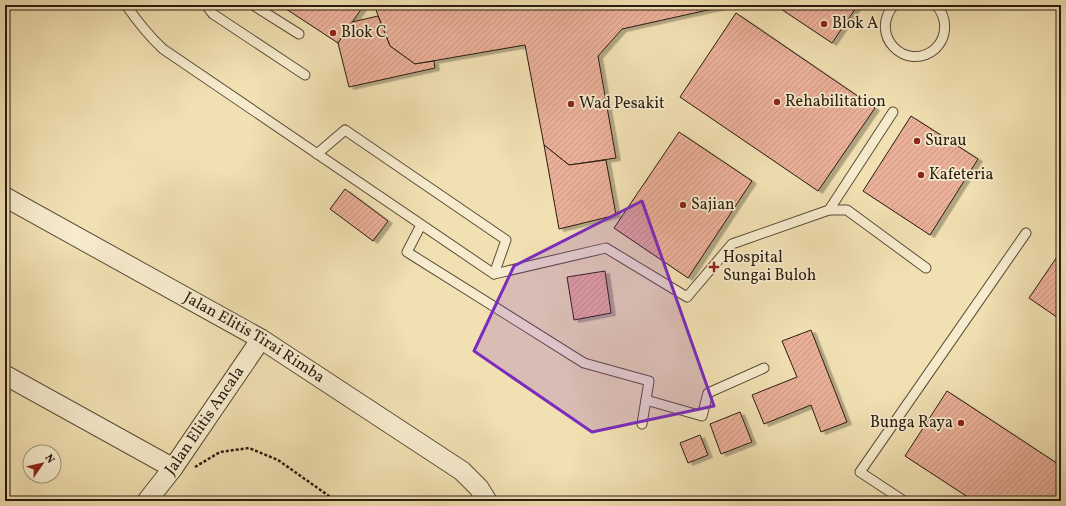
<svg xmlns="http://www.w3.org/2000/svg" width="1066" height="506" font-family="Vollkorn,serif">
	<defs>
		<pattern id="building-hatch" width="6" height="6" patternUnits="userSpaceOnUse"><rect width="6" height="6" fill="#ebb099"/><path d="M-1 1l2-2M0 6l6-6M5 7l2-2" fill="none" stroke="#ca9783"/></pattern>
		<filter id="shadow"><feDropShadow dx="4.5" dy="2.5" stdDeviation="0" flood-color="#0004"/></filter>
	</defs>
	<rect width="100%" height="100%" fill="#f1e0b2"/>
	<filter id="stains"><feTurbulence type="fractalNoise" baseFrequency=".005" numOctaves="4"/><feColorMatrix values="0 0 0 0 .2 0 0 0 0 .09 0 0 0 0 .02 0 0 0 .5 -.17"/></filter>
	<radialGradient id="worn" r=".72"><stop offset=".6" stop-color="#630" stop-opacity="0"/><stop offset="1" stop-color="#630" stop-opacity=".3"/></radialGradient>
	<!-- building -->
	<g fill="url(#building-hatch)" stroke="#291c10" filter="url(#shadow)">
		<path d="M280 5H364L338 43Z"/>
		<path d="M374 5H726V6L622 29 598 56 616 158 569 165 544 145 525 45 415 64 390 46Z"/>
		<path d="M775 5H858L832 43Z"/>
		<path d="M736 13 875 108 818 191 680 97Z"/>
		<path d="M378 16 390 46 415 64 434 61 435 68 349 87 338 43 352 22Z"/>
		<path d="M911 116 978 159 930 235 863 191Z"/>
		<path d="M679 132 752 181 688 278 614 228Z"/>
		<path d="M544 145 569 165 606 160 616 215 559 229Z"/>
		<path d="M345 189 388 221 373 241 330 209Z"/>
		<path d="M1061 251V320L1029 298Z"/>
		<path d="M605 271 611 313 574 320 567 277Z"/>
		<path d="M811 330 847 422 821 432 811 405 764 424 752 395 797 377 782 341Z"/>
		<path d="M947 391 1061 466V494L1057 501H974L905 456Z"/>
		<path d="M740 412 752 442 721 454 710 424Z"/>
		<path d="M700 435 708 455 688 463 680 443Z"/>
	</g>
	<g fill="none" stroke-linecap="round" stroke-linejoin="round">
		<!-- service casing -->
		<g stroke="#5b4d38" stroke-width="11">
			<g id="service">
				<path d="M126 5C137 21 148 35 163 49L494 274 606 248 687 297 732 244 829 210H847L926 268"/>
				<path d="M206 5 213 14 305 75"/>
				<path d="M253 5 299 34"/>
				<path d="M894 5C868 35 906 73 935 49 939 45 943 39 944 33 946 23 943 13 936 5"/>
				<path d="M317 154 345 130 506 240 494 274"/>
				<path d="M829 210 893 112"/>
				<path d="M421 225 407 252 584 363 649 381 642 424"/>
				<path d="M646 400 702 416 708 393 764 368"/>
				<path d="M904 501 860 472 1026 233"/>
			</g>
		</g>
		<!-- minor casing -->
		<g stroke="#5b4d38" stroke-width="21">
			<g id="minor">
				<path id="s1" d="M5 197 261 339 462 471 479 488 487 501"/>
				<path d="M5 375 173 468"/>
				<path id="s2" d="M147 501 173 468 261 339"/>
			</g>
		</g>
		<!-- path -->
		<path stroke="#291c10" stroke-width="2.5" stroke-dasharray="3 2" stroke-linecap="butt" d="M195 467 220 452 249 448 278 460 336 501"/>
		<!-- service -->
		<use href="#service" stroke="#f6ebcd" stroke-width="9"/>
		<!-- minor -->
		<use href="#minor" stroke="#f6ebcd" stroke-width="19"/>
	</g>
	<!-- marked area -->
	<path fill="#7b2cbf" fill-opacity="0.2" stroke="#7b2cbf" stroke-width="3" stroke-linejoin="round" d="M642 201 714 406 592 432 474 351 514 266Z"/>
	<!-- markers -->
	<g fill="#8f2418" stroke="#f6ebcd" stroke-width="1.5">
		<circle cx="824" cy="24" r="4"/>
		<circle cx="333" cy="33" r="4"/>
		<circle cx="777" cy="102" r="4"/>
		<circle cx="571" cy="104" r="4"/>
		<circle cx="917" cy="141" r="4"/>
		<circle cx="921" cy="175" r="4"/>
		<circle cx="683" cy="205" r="4"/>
		<path d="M712 261h4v4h4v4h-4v4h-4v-4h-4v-4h4z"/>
		<circle cx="961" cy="423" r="4"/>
	</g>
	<g text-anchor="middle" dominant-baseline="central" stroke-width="3.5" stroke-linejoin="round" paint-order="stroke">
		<!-- poi labels -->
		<g font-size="16" fill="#291c10" stroke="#f6ebcd" text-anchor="start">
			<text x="832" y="24">Blok A</text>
			<text x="341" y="33">Blok C</text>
			<text x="785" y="102">Rehabilitation</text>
			<text x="579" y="104">Wad Pesakit</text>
			<text x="925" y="141">Surau</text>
			<text x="929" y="175">Kafeteria</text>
			<text x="691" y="205">Sajian</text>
			<text x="723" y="258">Hospital<tspan x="723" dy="18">Sungai Buloh</tspan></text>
			<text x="953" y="423" text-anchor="end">Bunga Raya</text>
		</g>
		<!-- street labels -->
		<g font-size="16" fill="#291c10" stroke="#f6ebcd">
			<text stroke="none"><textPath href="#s1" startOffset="286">Jalan Elitis Tirai Rimba</textPath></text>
			<text stroke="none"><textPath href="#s2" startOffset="99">Jalan Elitis Ancala</textPath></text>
		</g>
	</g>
	<!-- margin -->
	<rect width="1066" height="506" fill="none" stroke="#f1e0b2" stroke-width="20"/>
	<rect x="6" y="6" width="1054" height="494" fill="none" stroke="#291c10" stroke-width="2"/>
	<rect x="10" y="10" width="1046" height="486" fill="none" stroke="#291c10"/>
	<!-- north arrow -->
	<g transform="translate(42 464) rotate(56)"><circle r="19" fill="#f6ebcd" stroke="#a49881"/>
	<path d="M0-3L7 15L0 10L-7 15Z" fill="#8f2418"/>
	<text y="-6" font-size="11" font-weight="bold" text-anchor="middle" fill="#291c10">N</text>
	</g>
	<rect width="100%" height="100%" filter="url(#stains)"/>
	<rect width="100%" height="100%" fill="url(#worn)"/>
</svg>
